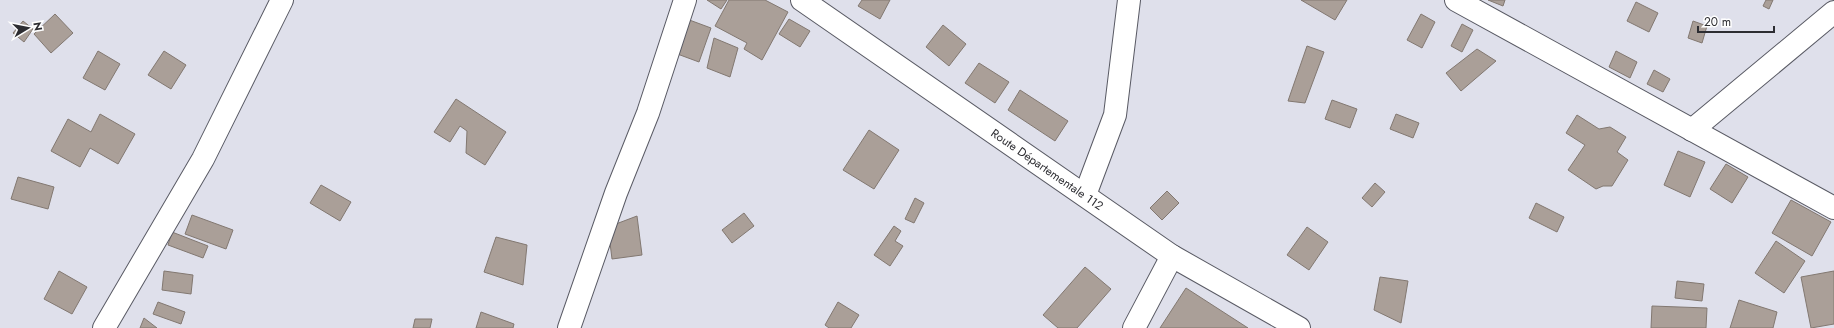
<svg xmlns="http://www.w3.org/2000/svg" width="1834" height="328" font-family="Jost,sans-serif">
	<rect width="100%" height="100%" fill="#dfe0eb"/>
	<!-- building -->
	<g fill="#aa9f98" stroke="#827871">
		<path d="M707 0H727L721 9Z"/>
		<path d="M729 0H765L788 12 762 60 744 49 747 43 715 26Z"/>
		<path d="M862 0H890L880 19 858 6Z"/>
		<path d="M1301 0H1347L1335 20Z"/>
		<path d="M1488 0H1505L1503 6Z"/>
		<path d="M1766 0H1773L1769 9 1763 6Z"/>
		<path d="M1636 2 1658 13 1649 32 1627 21Z"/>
		<path d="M55 14 73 33 51 53 34 34Z"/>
		<path d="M1421 14 1435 22 1422 48 1407 40Z"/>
		<path d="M684 18 711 28 699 62 672 52Z"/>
		<path d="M789 19 810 31 800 47 779 34Z"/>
		<path d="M23 21 33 29 24 42 13 33Z"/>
		<path d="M1693 21 1707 26 1702 43 1688 38Z"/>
		<path d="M1462 24 1473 30 1462 52 1451 46Z"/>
		<path d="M943 25 966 44 949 66 926 47Z"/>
		<path d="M714 38 738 48 730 77 707 68Z"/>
		<path d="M1307 46 1324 52 1305 103 1288 101Z"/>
		<path d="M1477 49 1496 61 1461 91 1446 73Z"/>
		<path d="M98 51 120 64 105 90 83 78Z"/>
		<path d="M164 51 186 65 171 89 148 75Z"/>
		<path d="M1616 51 1637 62 1630 78 1609 67Z"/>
		<path d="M979 63 1009 82 995 103 965 83Z"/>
		<path d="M1654 70 1670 79 1663 92 1647 84Z"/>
		<path d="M1020 90 1068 121 1055 141 1008 110Z"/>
		<path d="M456 99 506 132 485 165 466 153 467 131 460 126 450 142 434 132Z"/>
		<path d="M1332 100 1357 109 1350 128 1325 119Z"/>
		<path d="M100 114 135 134 118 164 90 148 80 167 51 151 68 119 91 132Z"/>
		<path d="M1396 114 1419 123 1413 138 1390 129Z"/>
		<path d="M1577 115 1599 129 1610 127 1626 137 1617 152 1628 160 1612 186H1603L1596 189 1568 170 1585 145 1566 133Z"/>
		<path d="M869 130 899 150 874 189 843 170Z"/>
		<path d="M1678 151 1705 162 1690 197 1664 185Z"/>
		<path d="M1726 164 1748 177 1732 203 1710 189Z"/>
		<path d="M18 177 54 187 48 209 11 199Z"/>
		<path d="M1375 183 1385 192 1372 207 1362 198Z"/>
		<path d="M321 185 351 202 340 221 310 203Z"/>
		<path d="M1167 191 1179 203 1162 220 1150 208Z"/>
		<path d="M915 198 924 203 914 223 905 219Z"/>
		<path d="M1791 200 1831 222 1812 256 1772 233Z"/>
		<path d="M1536 203 1564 217 1557 232 1529 218Z"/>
		<path d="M744 213 754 226 732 243 722 230Z"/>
		<path d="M192 215 233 230 226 249 185 234Z"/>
		<path d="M637 216 642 255 612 259 608 227Z"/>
		<path d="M894 226 901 231 895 241 903 246 890 266 874 255Z"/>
		<path d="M1307 227 1328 242 1309 270 1287 255Z"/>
		<path d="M172 232 208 246 203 258 168 245Z"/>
		<path d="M496 237 527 245 523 285 484 272Z"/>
		<path d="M1776 241 1805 261 1784 293 1755 273Z"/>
		<path d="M1085 267 1111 289 1077 328H1058L1043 315Z"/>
		<path d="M59 271 87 287 72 314 44 299Z"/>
		<path d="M164 271 193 275 191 294 162 290Z"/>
		<path d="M1834 271V324L1811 328 1801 277Z"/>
		<path d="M1380 277 1408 281 1401 323 1374 310Z"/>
		<path d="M1677 281 1704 284 1702 301 1675 298Z"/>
		<path d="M1186 288 1248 328H1160Z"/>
		<path d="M1739 300 1777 312 1773 328H1730Z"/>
		<path d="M158 302 185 312 181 324 153 314Z"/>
		<path d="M838 302 859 315 851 328H829L825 325Z"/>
		<path d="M1652 306 1707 308 1706 328H1651Z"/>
		<path d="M481 312 514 324 513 328H476Z"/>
		<path d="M144 318 157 328H140Z"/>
		<path d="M415 319H432L430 328H413Z"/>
	</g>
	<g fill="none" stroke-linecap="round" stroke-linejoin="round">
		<!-- minor casing -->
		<g stroke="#595a64" stroke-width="24">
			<g id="minor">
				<path d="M1456 0 1834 208"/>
				<path d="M1692 130 1834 12"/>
				<path d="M1085 195 1115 115 1129 0"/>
				<path d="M104 328 203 159 282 0"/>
				<path d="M569 328 616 193 648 113 685 0"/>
				<path d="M1134 328 1172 256"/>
			</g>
		</g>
		<!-- secondary casing -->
		<g stroke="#595a64" stroke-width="24">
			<g id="secondary">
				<path id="s1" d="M802 0 1172 256 1299 328"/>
			</g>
		</g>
		<!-- minor -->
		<use href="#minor" stroke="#fff" stroke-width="22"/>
		<!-- secondary -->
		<use href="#secondary" stroke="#fff" stroke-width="22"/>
	</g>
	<g text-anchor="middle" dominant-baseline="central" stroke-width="3" stroke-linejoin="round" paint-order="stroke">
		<!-- street labels -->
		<g font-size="12" fill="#2d2d32" stroke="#fff">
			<text stroke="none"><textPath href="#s1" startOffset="298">Route Départementale 112</textPath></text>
		</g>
	</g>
	<!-- north arrow -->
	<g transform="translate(28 28) rotate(80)" stroke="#ffffff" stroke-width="3" paint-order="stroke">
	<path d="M0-3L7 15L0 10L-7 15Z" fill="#2d2d32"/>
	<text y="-6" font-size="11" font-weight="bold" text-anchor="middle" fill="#2d2d32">N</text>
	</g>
	<!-- scale -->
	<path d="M1698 26v6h76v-6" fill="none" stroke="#2d2d32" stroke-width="2"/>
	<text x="1704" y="26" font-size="12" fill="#2d2d32" stroke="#ffffff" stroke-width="3" paint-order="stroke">20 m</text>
</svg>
